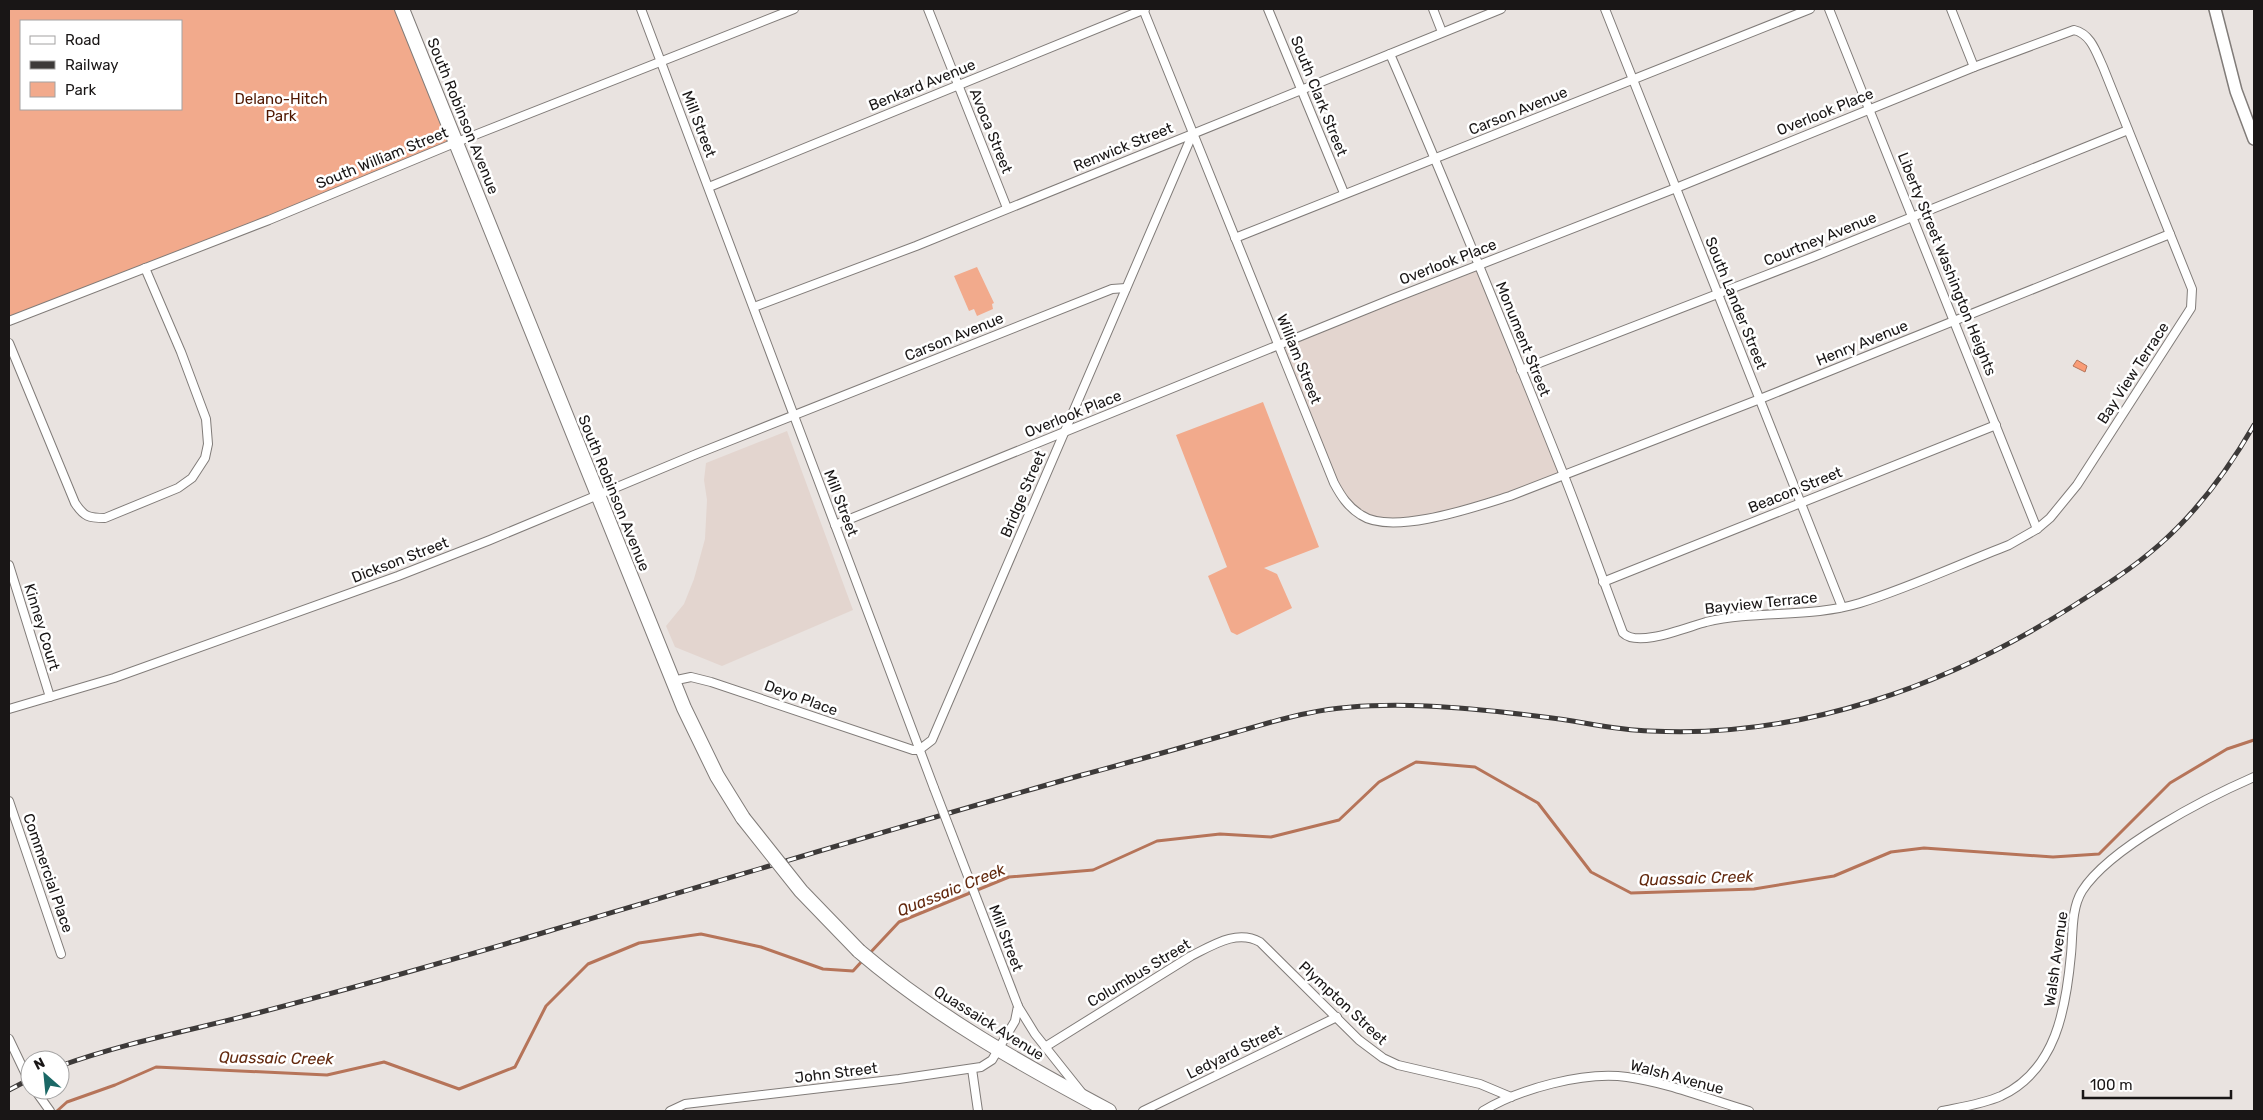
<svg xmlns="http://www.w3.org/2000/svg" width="2263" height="1120" font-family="Rubik,sans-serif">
	<rect width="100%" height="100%" fill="#e9e3e0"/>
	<!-- built -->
	<g fill="#e3d5cf">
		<path d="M1479 265 1564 475 1510 496 1404 523 1370 520 1345 503 1278 345Z"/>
		<path d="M787 431 853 610 722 666 675 647 666 626 684 604 694 579 705 539 707 500 704 480 706 463Z"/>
	</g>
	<!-- green -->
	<g fill="#f2aa8c" fill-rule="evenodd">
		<path d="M9 9H402L457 142 9 323ZM21 21H181V109H21Z"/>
		<path d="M977 267 994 303 992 304 993 309 977 316 974 309 969 311 954 276Z"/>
		<path d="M1263 402 1319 547 1264 568 1277 574 1292 608 1237 635 1231 632 1208 576 1227 567 1176 435Z"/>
	</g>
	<!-- water -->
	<path fill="#fa9c76" stroke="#b67459" d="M2077 360 2087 366 2085 372 2073 366Z"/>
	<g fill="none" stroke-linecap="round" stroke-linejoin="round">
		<!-- stream -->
		<g stroke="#b67459" stroke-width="3">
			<path d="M869 954 899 922 1009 877 1093 870 1157 841 1220 834 1271 837 1339 820 1379 782 1416 762 1475 767 1538 803 1591 872 1631 893 1754 889 1834 876 1891 852 1924 848 2053 857 2099 854 2170 783 2227 749 2254 740"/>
			<path d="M57 1111 67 1102 115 1085 156 1067 327 1075 384 1062 459 1089 515 1067 546 1006 588 964 639 943 701 934 761 947 823 969 853 971 863 960"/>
		</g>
		<!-- street casing -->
		<g stroke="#817c79" stroke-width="10">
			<g id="street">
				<path d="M641 9 934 788"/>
				<path d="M928 9 1007 208"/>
				<path d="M1143 9 1334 483C1341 496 1348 507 1361 515 1392 536 1475 507 1510 496L1760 399 2170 234"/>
				<path d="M1268 9 1344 193"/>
				<path d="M1433 9 1442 32"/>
				<path d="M1605 9 1842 607"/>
				<path d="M1829 9 2037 529"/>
				<path d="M1951 9 1974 67"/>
				<path d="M709 187 1145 9"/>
				<path d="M1235 238 1810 9"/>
				<path d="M754 307 916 246 1501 9"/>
				<path d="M9 321 269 220 457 142 794 9"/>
				<path d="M9 343 75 503C84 517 89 518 105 518L178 488 192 478 205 458 208 444 206 419 181 352 145 268"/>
				<path d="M1521 370 1813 257 2128 130"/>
				<path d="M835 525 1392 299 1676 188 1974 67 2074 30C2091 34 2096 52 2103 67L2192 289 2191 308 2077 485 2050 518 2037 529 2009 545C1960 564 1911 587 1860 603 1811 618 1757 610 1706 622 1687 627 1638 648 1623 633 1603 580 1584 526 1563 473 1507 333 1450 192 1390 54"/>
				<path d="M9 565 50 697"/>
				<path d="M1603 582 1996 425"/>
				<path d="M672 681 691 677 711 682 913 750H919L932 740 1193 133"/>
				<path d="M9 709 114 678 398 576 490 540 694 455 1112 289 1126 288"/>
				<path d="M9 801 61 954"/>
				<path d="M1019 1008 1035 1034 1082 1093"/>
				<path d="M9 1039 30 1083"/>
				<path d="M1045 1047 1191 956C1213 945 1237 929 1260 942L1359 1040 1383 1058 1398 1065 1480 1084 1511 1097"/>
				<path d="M972 1069 978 1111"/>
				<path d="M35 1090 50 1111"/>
				<path d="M670 1111 685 1104 899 1079 981 1067 992 1060 1015 1021 1018 1006"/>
				<path d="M1143 1111 1337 1017"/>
				<path d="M1483 1111C1519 1089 1584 1071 1627 1077 1665 1082 1711 1100 1749 1111"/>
				<path d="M1942 1111C1962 1107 1983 1104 2001 1096 2056 1070 2066 1009 2071 954 2073 934 2071 909 2082 891 2110 847 2206 798 2254 777"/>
			</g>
		</g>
		<!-- secondary casing -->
		<g stroke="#817c79" stroke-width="14">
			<path id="secondary" d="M2215 9 2236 91 2254 139"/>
		</g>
		<!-- highway casing -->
		<g stroke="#817c79" stroke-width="16">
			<g id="highway">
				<path d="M402 9 684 708 717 776 743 818"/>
				<path d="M859 951C935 1016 1021 1064 1109 1111"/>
			</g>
		</g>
		<!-- street -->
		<use href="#street" stroke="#fff" stroke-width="8"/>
		<!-- secondary -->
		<use href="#secondary" stroke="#fff" stroke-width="11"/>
		<!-- highway -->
		<use href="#highway" stroke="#fff" stroke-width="14"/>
		<!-- rail casing -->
		<g stroke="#3d3a39" stroke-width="5">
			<g id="rail">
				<path d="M60 1066C127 1042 197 1029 265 1011 360 986 455 959 549 931 727 879 904 825 1082 775 1131 762 1180 748 1229 734 1256 727 1282 718 1309 713 1381 698 1472 708 1544 717 1580 721 1614 730 1650 731 1800 739 1947 686 2073 606 2103 587 2133 568 2159 545 2198 511 2228 470 2254 425"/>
				<path d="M9 1090 30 1079"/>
			</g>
		</g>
		<!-- rail -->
		<use href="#rail" stroke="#fff" stroke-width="3" stroke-dasharray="9" stroke-linecap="butt"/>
		<!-- street-bridge casing -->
		<g stroke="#817c79" stroke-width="10" stroke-linecap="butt">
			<path id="street-bridge" d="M934 788 1018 1006"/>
		</g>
		<!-- highway-bridge casing -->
		<g stroke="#817c79" stroke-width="16" stroke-linecap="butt">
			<path id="highway-bridge" d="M743 818 801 891 859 951"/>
		</g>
		<!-- street-bridge -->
		<use href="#street-bridge" stroke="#fff" stroke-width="8"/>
		<!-- highway-bridge -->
		<use href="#highway-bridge" stroke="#fff" stroke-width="14"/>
	</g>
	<g text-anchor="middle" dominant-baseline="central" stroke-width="5" stroke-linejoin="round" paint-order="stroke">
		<!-- street labels -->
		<g font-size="15" fill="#191616" stroke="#fff">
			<text transform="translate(922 85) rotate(-22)">Benkard Avenue</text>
			<text transform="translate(1319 96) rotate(68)">South Clark Street</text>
			<text transform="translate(1518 111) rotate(-22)">Carson Avenue</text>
			<text transform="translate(1825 112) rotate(-22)">Overlook Place</text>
			<text transform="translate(463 116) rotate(68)">South Robinson Avenue</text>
			<text transform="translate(699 124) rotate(69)">Mill Street</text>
			<text transform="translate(991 131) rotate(68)">Avoca Street</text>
			<text transform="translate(1123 147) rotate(-22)">Renwick Street</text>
			<text transform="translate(382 158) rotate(-22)">South William Street</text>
			<text transform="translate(1820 239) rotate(-22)">Courtney Avenue</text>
			<text transform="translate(1448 262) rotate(-21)">Overlook Place</text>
			<text transform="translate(1947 264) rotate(68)">Liberty Street Washington Heights</text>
			<text transform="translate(1736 303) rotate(68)">South Lander Street</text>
			<text transform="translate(954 337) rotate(-22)">Carson Avenue</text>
			<text transform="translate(1523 339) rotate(68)">Monument Street</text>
			<text transform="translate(1862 343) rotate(-22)">Henry Avenue</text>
			<text transform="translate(1299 359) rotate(68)">William Street</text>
			<text transform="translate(2133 373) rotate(-57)">Bay View Terrace</text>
			<text transform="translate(1073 414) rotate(-22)">Overlook Place</text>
			<text transform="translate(1795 490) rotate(-22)">Beacon Street</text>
			<text transform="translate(614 493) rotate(68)">South Robinson Avenue</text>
			<text transform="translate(1023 494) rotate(-67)">Bridge Street</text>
			<text transform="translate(841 503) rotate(69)">Mill Street</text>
			<text transform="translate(400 560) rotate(-21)">Dickson Street</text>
			<text transform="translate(1761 603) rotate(-6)">Bayview Terrace</text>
			<text transform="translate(42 627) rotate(73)">Kinney Court</text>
			<text transform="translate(801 698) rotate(20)">Deyo Place</text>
			<text transform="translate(48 873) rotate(71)">Commercial Place</text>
			<text transform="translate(1006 938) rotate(69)">Mill Street</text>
			<text transform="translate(2056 959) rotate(-82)">Walsh Avenue</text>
			<text transform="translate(1139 973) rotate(-31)">Columbus Street</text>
			<text transform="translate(1343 1003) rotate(43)">Plympton Street</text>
			<text transform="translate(989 1023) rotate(32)">Quassaick Avenue</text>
			<text transform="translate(1234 1052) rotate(-26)">Ledyard Street</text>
			<text transform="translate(836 1073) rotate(-7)">John Street</text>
			<text transform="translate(1677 1077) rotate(15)">Walsh Avenue</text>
		</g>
		<!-- park labels -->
		<g font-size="15" fill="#4f1700" stroke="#fff">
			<text x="281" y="99">Delano-Hitch<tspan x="281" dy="17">Park</tspan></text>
		</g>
		<!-- water labels -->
		<g font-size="16" font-style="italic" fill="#63290e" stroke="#fff">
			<text transform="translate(1696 878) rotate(-2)">Quassaic Creek</text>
			<text transform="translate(951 890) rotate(-22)">Quassaic Creek</text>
			<text transform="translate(276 1058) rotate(1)">Quassaic Creek</text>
		</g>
	</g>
	<!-- border -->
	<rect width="2263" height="1120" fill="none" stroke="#191616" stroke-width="20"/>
	<!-- legend -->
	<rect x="20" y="20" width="162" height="90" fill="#ffffff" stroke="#a3a2a2"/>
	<rect x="30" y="36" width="25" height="8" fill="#ffffff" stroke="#a3a2a2"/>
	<text x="65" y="45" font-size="15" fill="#191616">Road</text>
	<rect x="30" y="61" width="25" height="8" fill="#3d3a39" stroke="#a3a2a2"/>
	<text x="65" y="70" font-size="15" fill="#191616">Railway</text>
	<rect x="30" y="82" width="25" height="15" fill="#f2aa8c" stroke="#a3a2a2"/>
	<text x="65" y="95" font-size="15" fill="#191616">Park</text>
	<!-- north arrow -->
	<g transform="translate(45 1075) rotate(333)"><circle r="24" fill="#ffffff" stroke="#a3a2a2"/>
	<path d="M0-4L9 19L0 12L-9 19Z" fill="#1b6866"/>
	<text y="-8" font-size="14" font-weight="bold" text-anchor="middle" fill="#191616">N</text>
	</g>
	<!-- scale -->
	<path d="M2083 1090v8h148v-8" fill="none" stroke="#191616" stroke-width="2.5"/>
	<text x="2090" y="1090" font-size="15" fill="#191616" stroke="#ffffff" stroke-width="4" paint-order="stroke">100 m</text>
</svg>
